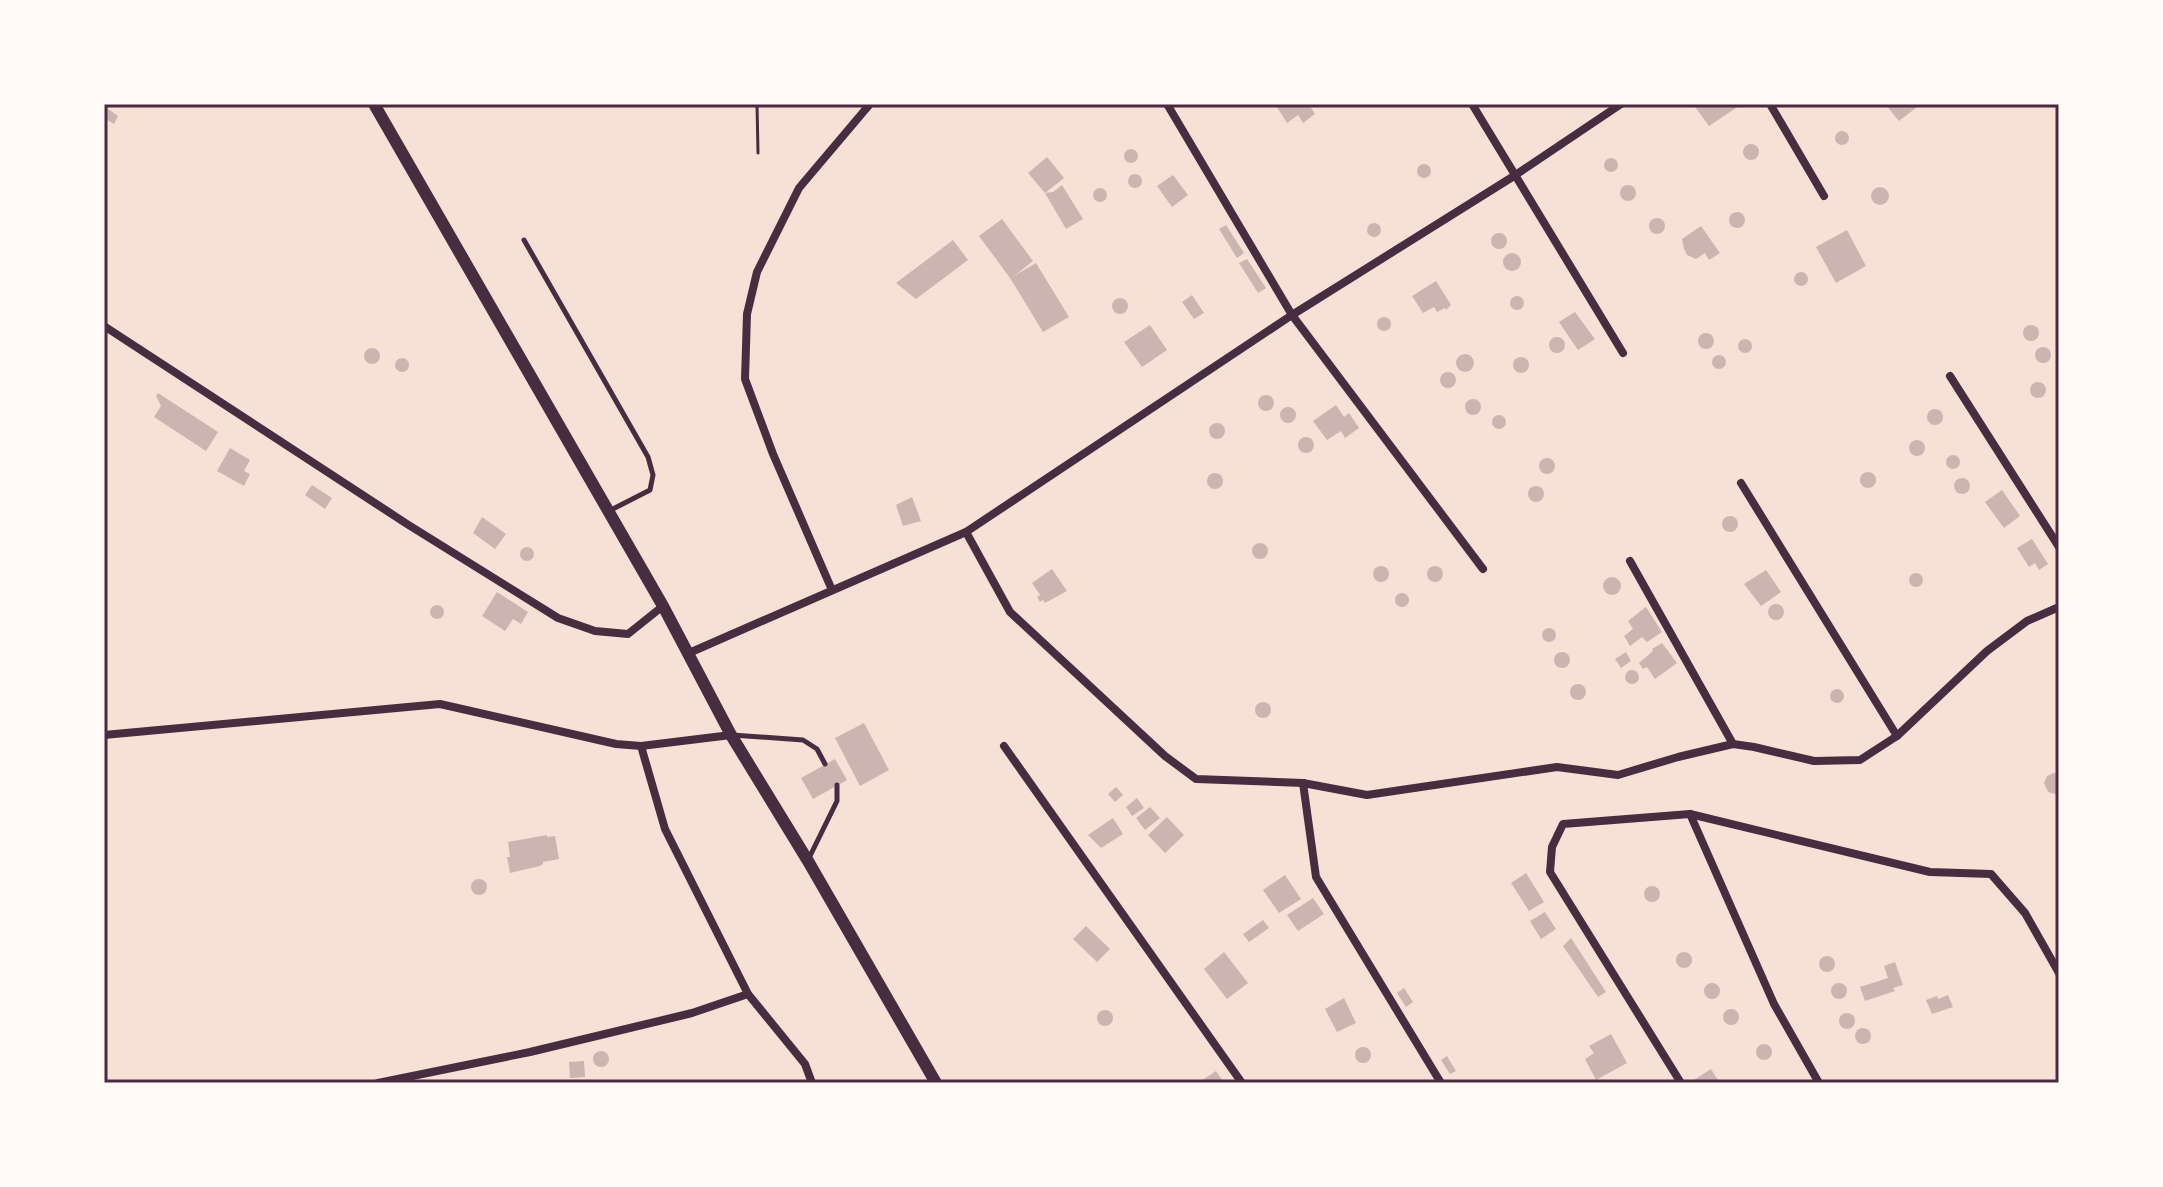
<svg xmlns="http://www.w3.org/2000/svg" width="2163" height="1187" font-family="'Alegreya Sans',sans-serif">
	<rect width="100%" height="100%" fill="#f7e1d7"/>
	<!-- building -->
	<g fill="#ccb4b1">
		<path d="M1275 104H1309L1315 114 1303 123 1298 115 1287 123Z"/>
		<path d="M1693 104H1737L1739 106 1709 126Z"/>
		<path d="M1885 104H1921L1899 121Z"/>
		<path d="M104 106 118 116 114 124 104 118Z"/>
		<circle cx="1842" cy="138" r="7"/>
		<circle cx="1751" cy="152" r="8"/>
		<circle cx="1131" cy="156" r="7"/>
		<path d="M1047 157 1064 178 1045 193 1028 173Z"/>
		<circle cx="1611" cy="165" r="7"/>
		<circle cx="1424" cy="171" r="7"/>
		<circle cx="1135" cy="181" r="7"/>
		<path d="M1173 175 1188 195 1172 207 1157 186Z"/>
		<circle cx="1628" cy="193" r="8"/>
		<path d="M1062 185 1083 219 1066 229 1045 193 1053 192Z"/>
		<circle cx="1880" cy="196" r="9"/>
		<circle cx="1100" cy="195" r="7"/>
		<circle cx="1737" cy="220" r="8"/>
		<circle cx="1657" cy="226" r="8"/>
		<path d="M1002 219 1033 261 1014 276 1036 263 1069 317 1043 332 1010 278 979 236Z"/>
		<circle cx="1374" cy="230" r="7"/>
		<path d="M1226 225 1244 253 1237 258 1219 229Z"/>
		<path d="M1701 226 1720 253 1709 260 1705 253 1696 259 1687 255 1684 249 1682 239Z"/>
		<path d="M1847 230 1866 266 1836 283 1816 247Z"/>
		<circle cx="1499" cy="241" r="8"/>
		<path d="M953 240 968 260 916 299 896 283Z"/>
		<circle cx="1512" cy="262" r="9"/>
		<path d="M1247 259 1266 288 1258 293 1239 263Z"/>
		<circle cx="1801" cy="279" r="7"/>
		<path d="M1436 281 1451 305 1446 310 1445 308 1437 312 1434 307 1423 313 1412 296Z"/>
		<path d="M1192 295 1204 313 1194 319 1182 302Z"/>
		<circle cx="1517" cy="303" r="7"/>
		<circle cx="1120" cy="306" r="8"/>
		<path d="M1575 312 1595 339 1578 350 1559 322Z"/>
		<circle cx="1384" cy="324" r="7"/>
		<circle cx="2031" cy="333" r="8"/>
		<path d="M1150 325 1167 350 1142 367 1124 342Z"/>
		<circle cx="1706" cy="341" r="8"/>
		<circle cx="1557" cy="345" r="8"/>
		<circle cx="1745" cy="346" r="7"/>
		<circle cx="2043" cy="355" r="8"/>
		<circle cx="372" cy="356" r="8"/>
		<circle cx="1465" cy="363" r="9"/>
		<circle cx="1719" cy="362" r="7"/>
		<circle cx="1521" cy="365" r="8"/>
		<circle cx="402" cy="365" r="7"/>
		<circle cx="1448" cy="380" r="8"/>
		<circle cx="2038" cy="390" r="8"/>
		<path d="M158 393 218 432 206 451 154 417 161 406 156 396Z"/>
		<circle cx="1266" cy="403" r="8"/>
		<circle cx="1473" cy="407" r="8"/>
		<path d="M1336 405 1344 417 1349 413 1359 428 1345 438 1341 431 1327 440 1313 421Z"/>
		<circle cx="1288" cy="415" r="8"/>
		<circle cx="1935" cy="417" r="8"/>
		<circle cx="1499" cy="422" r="7"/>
		<circle cx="1217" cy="431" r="8"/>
		<circle cx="1306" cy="445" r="8"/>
		<circle cx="1917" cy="448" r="8"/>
		<path d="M230 448 250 460 244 471 250 474 244 486 217 471Z"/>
		<circle cx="1953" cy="462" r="7"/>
		<circle cx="1547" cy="466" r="8"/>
		<circle cx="1868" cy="480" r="8"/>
		<circle cx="1215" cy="481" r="8"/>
		<circle cx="1962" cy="486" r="8"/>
		<path d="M312 485 332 498 325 509 305 495Z"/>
		<circle cx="1536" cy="494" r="8"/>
		<path d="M2002 490 2020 516 2004 528 1985 502Z"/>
		<path d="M912 497 921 521 903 526 896 505Z"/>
		<circle cx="1730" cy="524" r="8"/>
		<path d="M482 517 506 534 495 549 473 533Z"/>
		<path d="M2032 539 2048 564 2039 570 2035 563 2029 567 2017 548Z"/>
		<circle cx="1260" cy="551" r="8"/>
		<circle cx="527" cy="554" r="7"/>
		<circle cx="1381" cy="574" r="8"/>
		<circle cx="1435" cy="574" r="8"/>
		<path d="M1052 569 1067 591 1045 603 1043 600 1040 602 1037 597 1040 595 1032 583Z"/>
		<path d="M1766 570 1781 592 1761 606 1744 584Z"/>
		<circle cx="1916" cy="580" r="7"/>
		<circle cx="1612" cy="586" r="9"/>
		<path d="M497 592 528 612 521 624 513 619 505 631 482 616Z"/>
		<circle cx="1402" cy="600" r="7"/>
		<circle cx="1776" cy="612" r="8"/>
		<circle cx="437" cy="612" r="7"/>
		<path d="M1646 607 1662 632 1647 642 1642 637 1630 646 1624 636 1633 629 1628 621Z"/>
		<circle cx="1549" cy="635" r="7"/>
		<path d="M1662 643 1677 663 1655 679 1647 667 1643 669 1639 663 1653 651 1652 649Z"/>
		<circle cx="1562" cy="660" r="8"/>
		<path d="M1626 652 1631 661 1621 668 1615 659Z"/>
		<circle cx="1632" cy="677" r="7"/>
		<circle cx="1578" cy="692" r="8"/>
		<circle cx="1837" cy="696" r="7"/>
		<circle cx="1263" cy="710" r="8"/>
		<path d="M864 723 889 770 860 786 835 738Z"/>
		<path d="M835 759 847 780 813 799 801 778Z"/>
		<path d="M2053 773 2059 774V793L2055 794 2048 792 2044 783 2047 776Z"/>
		<path d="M1116 787 1123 795 1115 802 1108 794Z"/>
		<path d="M1137 798 1144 808 1132 816 1126 807Z"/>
		<path d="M1150 807 1160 818 1145 830 1136 818Z"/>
		<path d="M1167 817 1184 835 1165 853 1148 835Z"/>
		<path d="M1113 818 1123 834 1101 848 1088 835Z"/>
		<path d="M547 835V837L555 836 559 859 543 862V864L540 866 510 873 507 857H510L508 842Z"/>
		<path d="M1526 873 1544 902 1529 911 1511 883Z"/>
		<path d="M1285 875 1301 899 1279 913 1263 890Z"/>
		<circle cx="479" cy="887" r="8"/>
		<circle cx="1652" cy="894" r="8"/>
		<path d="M1313 898 1324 914 1298 931 1287 915Z"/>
		<path d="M1545 912 1556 929 1541 939 1530 921Z"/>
		<path d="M1263 920 1269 928 1249 942 1243 934Z"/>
		<path d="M1086 926 1110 949 1097 962 1073 939Z"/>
		<path d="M1571 938 1606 992 1598 997 1563 946Z"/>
		<circle cx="1684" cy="960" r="8"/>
		<path d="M1224 952 1248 983 1227 999 1204 969Z"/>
		<circle cx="1827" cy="964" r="8"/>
		<path d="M1895 962 1903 985 1893 988 1895 991 1865 1001 1860 987 1888 978 1884 966Z"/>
		<circle cx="1839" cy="991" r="8"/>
		<circle cx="1712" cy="991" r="8"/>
		<path d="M1404 988 1413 1002 1406 1007 1397 993Z"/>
		<path d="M1948 995 1953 1007 1932 1014 1926 1000 1937 996 1938 999Z"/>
		<path d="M1344 998 1356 1023 1337 1032 1325 1009Z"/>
		<circle cx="1731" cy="1017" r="8"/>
		<circle cx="1105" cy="1018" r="8"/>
		<circle cx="1847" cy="1021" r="8"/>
		<circle cx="1863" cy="1036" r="8"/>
		<path d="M1611 1034 1627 1063 1596 1080 1585 1059 1594 1053 1589 1046Z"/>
		<circle cx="1764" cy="1052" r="8"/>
		<circle cx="1363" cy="1055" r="8"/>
		<circle cx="601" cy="1059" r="8"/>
		<path d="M1447 1056 1456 1071 1450 1074 1441 1060Z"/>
		<path d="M584 1061 585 1077 570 1078 569 1062Z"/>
		<path d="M1711 1069 1720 1083H1696L1694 1080Z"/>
		<path d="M1216 1071 1224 1083H1198Z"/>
	</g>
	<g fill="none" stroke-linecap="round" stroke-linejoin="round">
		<!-- path -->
		<path stroke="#4a2c40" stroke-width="3" d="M757 104 758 153"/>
		<!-- service -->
		<g stroke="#4a2c40" stroke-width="5">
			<path d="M524 240 648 457 653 475 650 490 609 511"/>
			<path d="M732 735 803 740 817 749 825 764"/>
			<path d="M809 858 837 801V785"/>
		</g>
		<!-- minor -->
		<g stroke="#4a2c40" stroke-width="8">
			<path d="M1167 104 1292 315 1483 569"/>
			<path d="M1472 104 1623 353"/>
			<path d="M1770 104 1824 196"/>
			<path d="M104 326 407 524 558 618 595 631 628 634 663 606"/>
			<path d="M1950 376 2059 547"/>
			<path d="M1741 483 1897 736"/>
			<path d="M966 532 1010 612 1165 756 1196 779 1303 783 1367 795 1557 767 1618 775 1678 757 1733 744 1754 747 1814 761 1860 760 1897 736 1987 651 2027 621 2059 607"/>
			<path d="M1630 561 1733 744"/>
			<path d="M832 590 773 454 745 379 747 314 757 272 799 188 870 104"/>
			<path d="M689 653 966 532 1292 315 1514 176 1621 104"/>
			<path d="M104 735 440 704 616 744 641 746 731 735"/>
			<path d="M641 746 665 829 748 994 805 1064 812 1083"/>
			<path d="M1004 746 1242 1083"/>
			<path d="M1303 783 1316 877 1441 1083"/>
			<path d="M1690 814 1774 1004 1819 1083"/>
			<path d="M378 1083 530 1052 692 1013 748 994"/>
			<path d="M1681 1083 1550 872 1552 847 1563 824 1690 814 1930 872 1991 874 2025 913 2059 973"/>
		</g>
		<!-- secondary -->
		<path stroke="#4a2c40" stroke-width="12" d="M374 104 663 606 731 735 808 861 936 1083"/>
	</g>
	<!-- border -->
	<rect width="2163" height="1187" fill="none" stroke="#fffaf5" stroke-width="212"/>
	<rect x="106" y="106" width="1951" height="975" fill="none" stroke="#4a2c40" stroke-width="3"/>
</svg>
